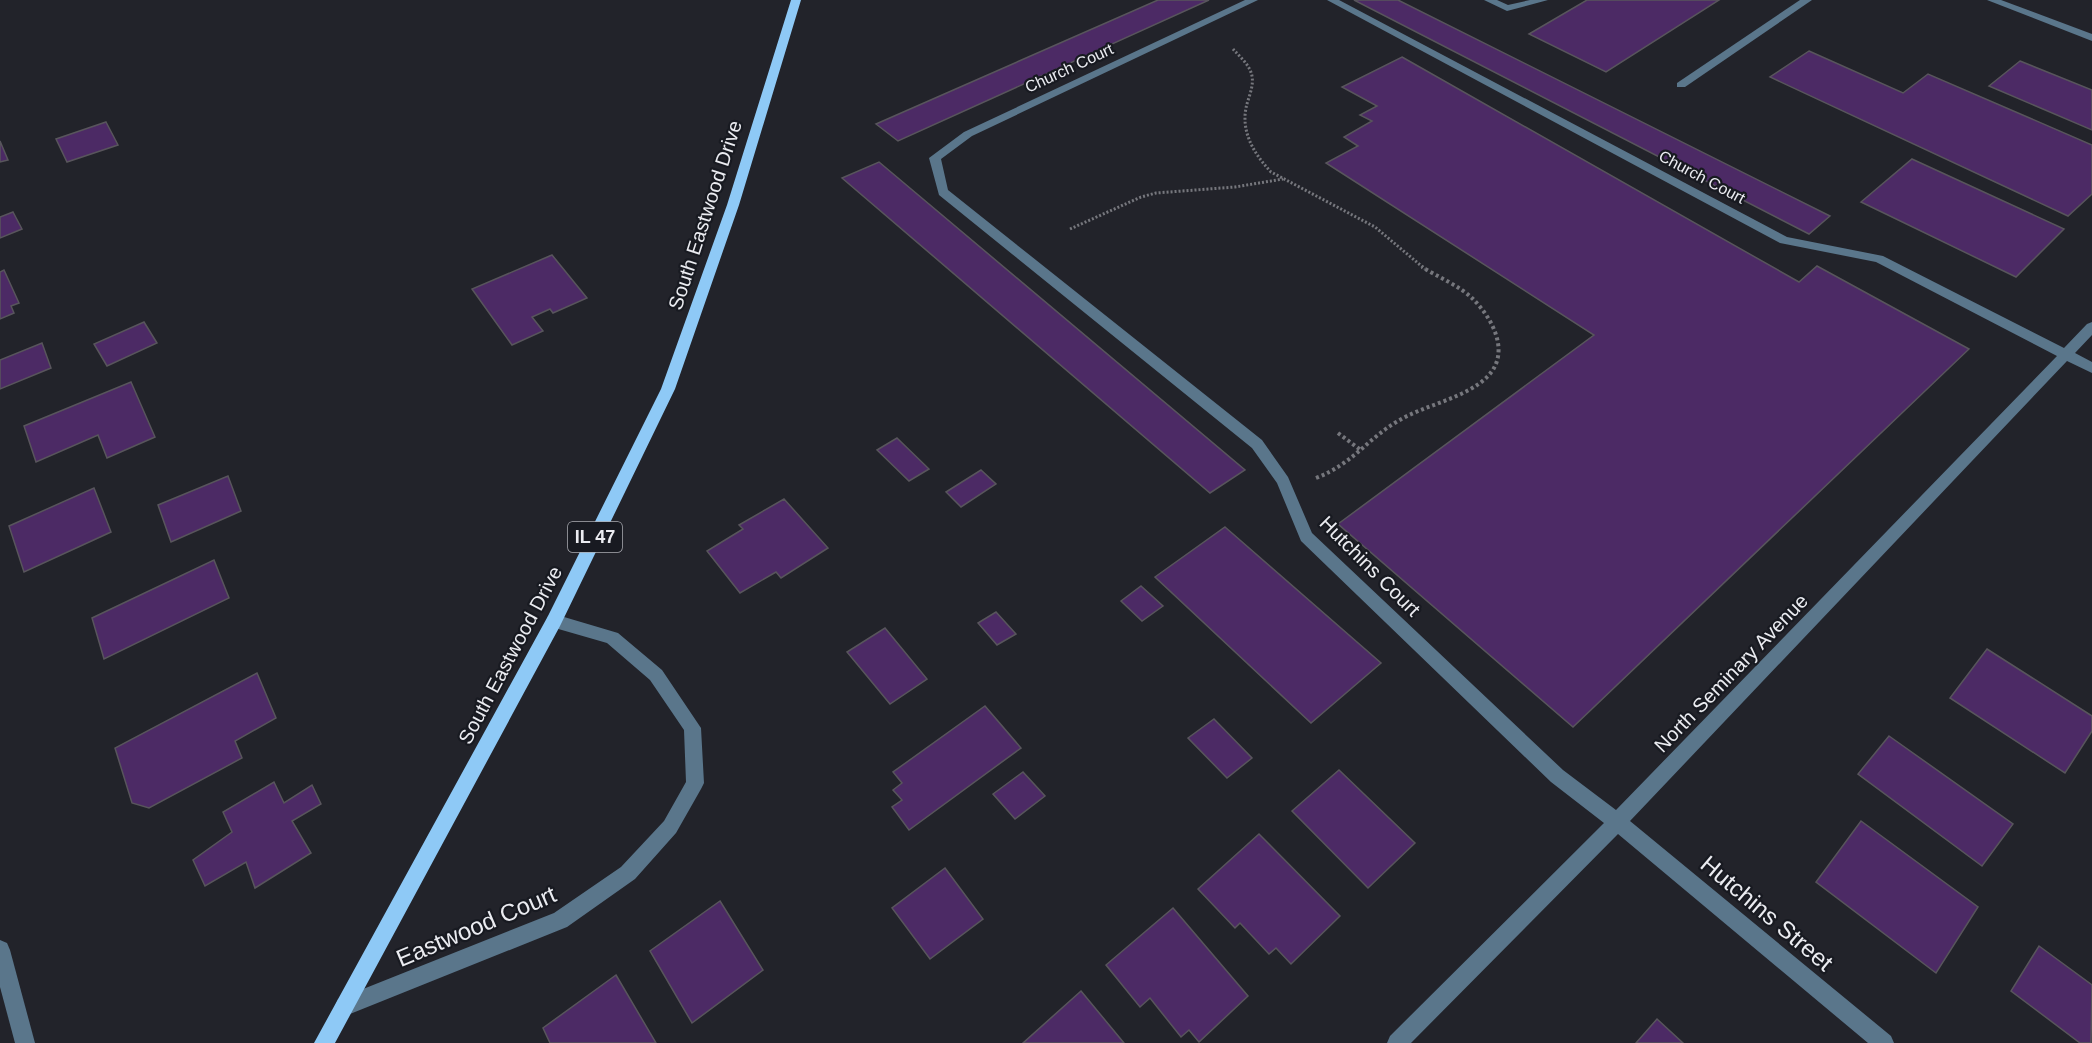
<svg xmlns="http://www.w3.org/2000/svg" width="2092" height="1043" font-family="Arial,sans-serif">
	<rect width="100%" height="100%" fill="#22232a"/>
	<!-- building -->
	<g fill="#4c2a65" stroke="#58555c" stroke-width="1.5">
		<path d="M1158 0H1209L898 141 876 124Z"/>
		<path d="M1354 0H1398L1830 216 1809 234Z"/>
		<path d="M1587 0H1719L1606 72 1529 34Z"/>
		<path d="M1809 51 1903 93 1928 74 2092 145V194L2068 216 1770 77Z"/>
		<path d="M1402 57 1799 282 1817 266 1969 349 1573 727 1338 524 1594 335 1326 163 1358 146 1344 137 1372 121 1360 115 1377 106 1342 87Z"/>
		<path d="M2020 61 2092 90V130L1989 86Z"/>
		<path d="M106 122 118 145 67 162 56 139Z"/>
		<path d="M0 141 8 160 0 162Z"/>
		<path d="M1912 159 2064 229 2016 277 1861 202Z"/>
		<path d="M879 162 1245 470 1210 493 842 178Z"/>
		<path d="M13 212 22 229 0 238V217Z"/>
		<path d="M552 255 587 298 553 313 550 309 532 317 543 331 512 345 472 289Z"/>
		<path d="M4 270 19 303 11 306 14 313 0 319V272Z"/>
		<path d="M144 322 157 343 107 366 94 344Z"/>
		<path d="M42 343 51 368 0 389V360Z"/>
		<path d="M131 382 155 437 107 458 98 435 36 462 24 426Z"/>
		<path d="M897 438 929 469 909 481 877 450Z"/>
		<path d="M981 470 996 484 961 507 946 492Z"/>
		<path d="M228 476 241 511 171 542 158 505Z"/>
		<path d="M94 488 111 532 24 572 9 526Z"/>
		<path d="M784 499 828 548 781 578 776 572 740 593 707 551 743 529 739 525Z"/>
		<path d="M1225 527 1381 663 1311 723 1155 577Z"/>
		<path d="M214 560 229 598 104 659 92 618Z"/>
		<path d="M1141 586 1163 606 1142 621 1121 601Z"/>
		<path d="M996 612 1016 634 997 645 978 623Z"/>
		<path d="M885 628 927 679 890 704 847 652Z"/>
		<path d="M1987 649 2092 716V731L2065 773 1950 698Z"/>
		<path d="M257 673 276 718 235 741 242 758 149 808 132 803 115 748Z"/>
		<path d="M985 706 1021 748 909 830 892 807 902 800 893 790 902 783 893 772Z"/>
		<path d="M1214 719 1252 758 1227 778 1188 738Z"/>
		<path d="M1889 736 2013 824 1982 866 1858 774Z"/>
		<path d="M1339 770 1415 843 1368 888 1292 811Z"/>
		<path d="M1023 772 1045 796 1015 819 993 794Z"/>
		<path d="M274 782 284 803 312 785 321 804 292 821 311 853 255 888 246 862 205 886 193 860 232 832 223 812Z"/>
		<path d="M1861 821 1978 907 1936 973 1816 882Z"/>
		<path d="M1259 834 1340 916 1291 964 1276 948 1269 954 1240 923 1235 928 1198 889Z"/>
		<path d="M945 868 983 919 930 959 892 908Z"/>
		<path d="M720 901 763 970 692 1023 650 951Z"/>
		<path d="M1173 908 1248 996 1199 1042 1189 1030 1181 1037 1150 998 1140 1007 1106 965Z"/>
		<path d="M2039 946 2092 985 2091 1043H2080L2011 991Z"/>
		<path d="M616 975 656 1043H550L543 1028Z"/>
		<path d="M1081 991 1124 1043H1023Z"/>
		<path d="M1657 1019 1683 1043H1636Z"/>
	</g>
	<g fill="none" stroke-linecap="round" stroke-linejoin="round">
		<!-- path-far1 -->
		<g stroke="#76777d" stroke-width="3" stroke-dasharray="2 2" stroke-linecap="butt">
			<path d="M1233 49C1240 57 1250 65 1252 76 1254 87 1248 98 1246 108 1241 133 1255 155 1271 172L1375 227 1425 269"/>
			<path d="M1070 229 1141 197 1156 193 1235 187 1283 179"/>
		</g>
		<!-- path -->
		<g stroke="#76777d" stroke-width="4" stroke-dasharray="3 3" stroke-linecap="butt">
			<path d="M1338 433 1362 451"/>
			<path d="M1316 478C1354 463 1367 439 1398 421 1424 405 1467 398 1488 376 1511 352 1492 318 1473 299 1460 286 1438 277 1422 267"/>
		</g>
		<!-- minor -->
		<g fill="#5a768b" fill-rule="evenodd">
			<path d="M1245 0H1258L972 136 941 159 948 190 1262 440 1288 477 1312 533 1563 770 1616 810 2057 356 1876 262 1780 243 1327 0H1339L1787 237 1883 256 2064 348 2087 324 2092 322V335L2075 353 2092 362V373L2067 361 1630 821 1891 1036 1894 1043H1868L1618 834 1411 1043H1387L1390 1036 1604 823 1551 782 1301 541 1277 483 1252 448 939 195 929 158 964 132Z"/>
			<path d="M1484 0H1497L1508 5 1530 0H1548L1507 11Z"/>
			<path d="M1800 0H1812L1685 87H1677V83Z"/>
			<path d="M1987 0H2001L2092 34V41Z"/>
			<path d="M554 614 618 633 662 670 701 728 704 783 701 789 676 833 635 879 567 927 345 1016 338 1013 335 1006 338 999 554 913 621 867 664 821 686 782 684 730 650 680 607 643 548 626 546 621 548 616Z"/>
			<path d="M0 940 7 943 10 950 35 1043H15L0 987Z"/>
		</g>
		<!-- major -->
		<path fill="#8ec9f6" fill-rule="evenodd" d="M791 0H801L739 205 675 389 560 626 335 1043H314L548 616 661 389 727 205Z"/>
	</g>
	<g text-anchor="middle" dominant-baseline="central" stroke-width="4.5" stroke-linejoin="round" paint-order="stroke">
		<!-- far-street labels -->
		<g font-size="16" fill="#ebecf1" stroke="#181a21">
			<text transform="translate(1069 68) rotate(-25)">Church Court</text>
			<text transform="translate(1702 177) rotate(28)">Church Court</text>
		</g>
		<!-- shield labels -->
		<rect fill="#181a21" stroke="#acadb3" stroke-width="1.5" x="568" y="522" width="54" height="30" rx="4.5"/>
		<g font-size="18" font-weight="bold" fill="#ebecf1">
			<text x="595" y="537">IL 47</text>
		</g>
		<!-- street labels -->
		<g font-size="20" fill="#ebecf1" stroke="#181a21">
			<text transform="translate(705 215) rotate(-72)">South Eastwood Drive</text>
			<text transform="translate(1370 566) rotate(45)">Hutchins Court</text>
			<text transform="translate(510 655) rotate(-62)">South Eastwood Drive</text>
			<text transform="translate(1731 673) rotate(-46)">North Seminary Avenue</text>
		</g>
		<!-- near-street labels -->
		<g font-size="24" fill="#ebecf1" stroke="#181a21">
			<text transform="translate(1767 913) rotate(40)">Hutchins Street</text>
			<text transform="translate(476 926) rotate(-23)">Eastwood Court</text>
		</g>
	</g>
</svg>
